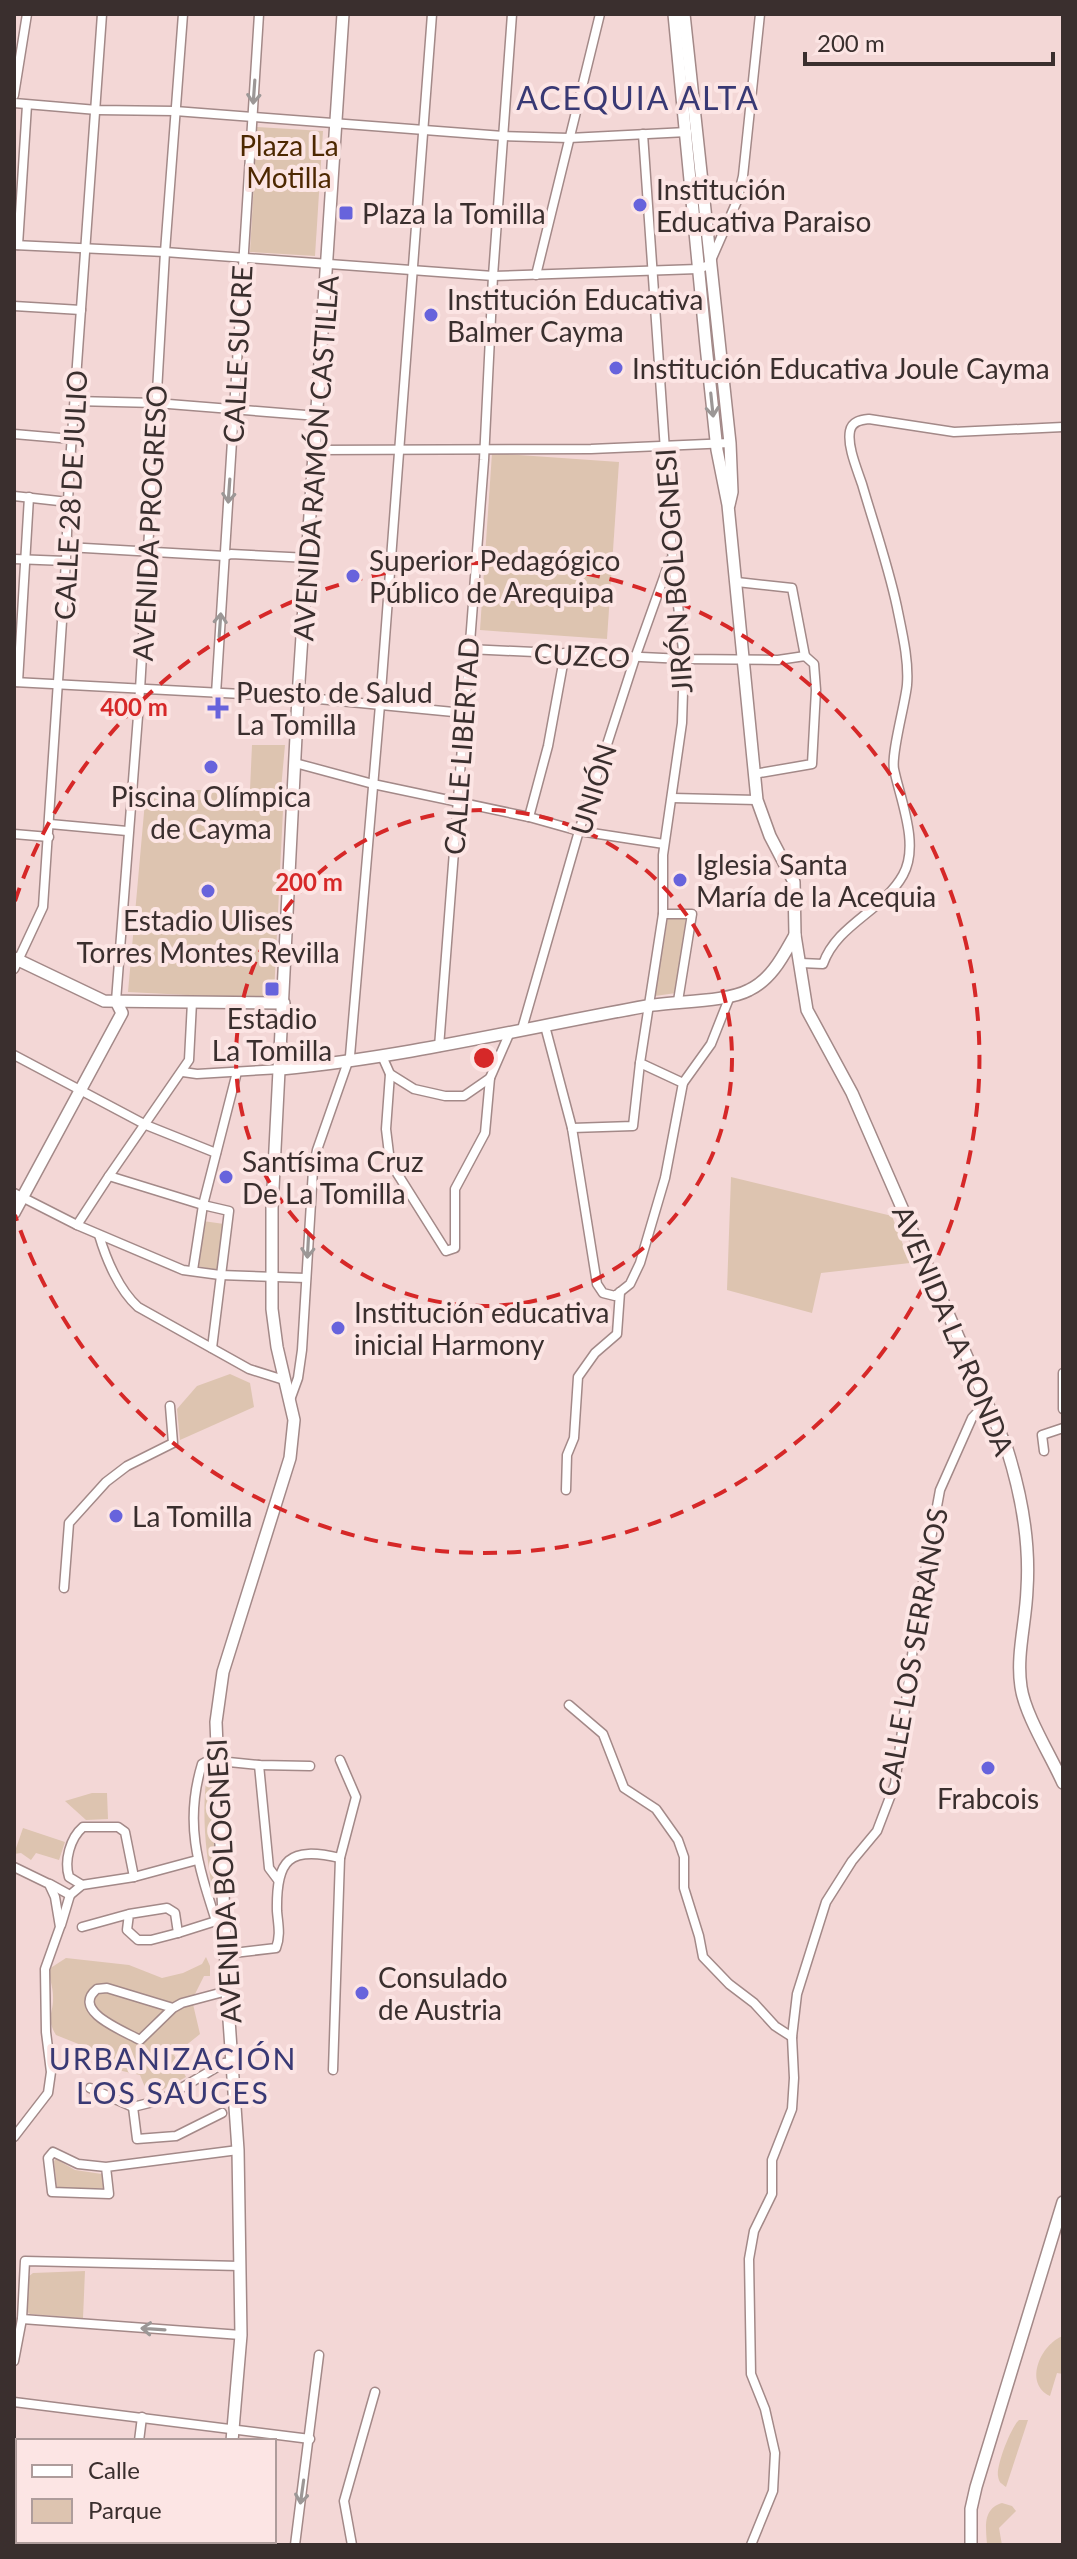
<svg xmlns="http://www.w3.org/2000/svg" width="1077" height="2559" font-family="Lato,sans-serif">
	<rect width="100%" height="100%" fill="#f3d7d6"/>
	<!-- green -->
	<g fill="#ddc4b0">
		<path d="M257 127 323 131 315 256 250 252Z"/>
		<path d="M492 453 619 462 607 639 480 630Z"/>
		<path d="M252 745H285L281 789 284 790 274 994 268 999 128 992 146 790H250Z"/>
		<path d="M668 917H686L676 993 655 996Z"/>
		<path d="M731 1177 892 1216 910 1263 821 1273 812 1313 727 1290Z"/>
		<path d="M203 1221 224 1224 218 1270 197 1266Z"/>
		<path d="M230 1374 250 1383 254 1407 180 1440 177 1409 197 1386Z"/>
		<path d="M213 1763 220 1893H213C205 1850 201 1809 208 1766Z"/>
		<path d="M92 1793H107L108 1819 86 1820 65 1801Z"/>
		<path d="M23 1828 65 1842 59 1860 36 1853 31 1860 21 1853 14 1854Z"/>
		<path d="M206 1957 210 1966V1976H204L192 2000 200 2034 174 2055 186 2077 149 2097 140 2075 109 2068 93 2058 91 2049 56 2035C45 2016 54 2014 53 1996 53 1987 49 1978 49 1969L66 1958 129 1965 162 1978 183 1973 202 1964Z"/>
		<path d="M56 2159 75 2170 102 2174 104 2188H57L54 2161Z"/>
		<path d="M85 2271 83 2318 30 2314 26 2311 28 2277 33 2273Z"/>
		<path d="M1063 2336V2374L1057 2373 1050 2396C1023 2383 1041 2344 1063 2336Z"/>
		<path d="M1019 2420H1028L1006 2487C1001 2483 999 2483 998 2476 996 2466 1011 2427 1019 2420Z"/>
		<path d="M1002 2503 1012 2506 1016 2511 999 2528 1002 2545H987C986 2528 982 2509 1002 2503Z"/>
	</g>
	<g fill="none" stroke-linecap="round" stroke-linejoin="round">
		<!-- street casing -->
		<g stroke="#a38988" stroke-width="11">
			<g id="street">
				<path d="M14 95 27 14"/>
				<path d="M14 103 97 110 175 111 503 136 569 138 687 132"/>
				<path d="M14 245 165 252 493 276 698 269 709 265 737 201 743 176 760 14"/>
				<path d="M18 245 27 105"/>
				<path d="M536 275 600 14"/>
				<path d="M14 306 81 310"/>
				<path d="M75 401 156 403 318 416"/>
				<path d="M14 434 72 439"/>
				<path d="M316 450 591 449 730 443"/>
				<path d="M14 496 68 502"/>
				<path d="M67 547 225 556 231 554 309 558"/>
				<path d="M14 559 66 561"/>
				<path d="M737 582 792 588 805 656"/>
				<path d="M468 649 684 659 778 660 805 656 814 664 816 690 812 764 754 774"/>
				<path d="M14 682 298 697 464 713"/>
				<path d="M18 682 29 497"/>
				<path d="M216 694 259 14"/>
				<path d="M295 763 373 784 529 817 579 831 664 844"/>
				<path d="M672 798 757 800"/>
				<path d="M529 817 548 746 565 653"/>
				<path d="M50 824 127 831"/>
				<path d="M14 834 49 837"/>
				<path d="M663 914H692L678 1001"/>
				<path d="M801 963 823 964C837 924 883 911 903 875 920 845 900 799 894 769 891 753 905 705 907 685 909 660 902 632 897 607 888 565 874 525 862 484 857 469 847 446 850 431 852 421 861 420 869 419L954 432 1063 427"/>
				<path d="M14 969 43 907 66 561 69 477 102 14"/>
				<path d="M116 1001 140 690 165 252 183 14"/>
				<path d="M545 1026 572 1128 597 1284 603 1293 615 1296 630 1284 640 1263 665 1178 683 1083 640 1063 663 914V855L682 723 684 659 672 551 643 134"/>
				<path d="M522 1029 579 831 635 658 670 560"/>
				<path d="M439 1047 484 460 493 276 512 14"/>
				<path d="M14 1055 146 1125 216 1153"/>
				<path d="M382 1056 390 1074 414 1089 445 1096H464L490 1078 510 1032"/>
				<path d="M183 1072 197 1074 281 1069"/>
				<path d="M390 1074 386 1129 390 1162 446 1251 455 1248V1189L485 1133 490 1078"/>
				<path d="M683 1083 711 1044 730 996"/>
				<path d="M572 1128 633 1126 640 1063"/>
				<path d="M109 1176 189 1060 192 1002"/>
				<path d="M14 1193 77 1225 183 1270 220 1275 306 1278"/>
				<path d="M77 1225 109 1176 203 1205 229 1211 212 1348"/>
				<path d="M99 1235C106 1259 119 1290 138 1307L249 1369 284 1380"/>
				<path d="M193 1270 203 1205 237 1072"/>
				<path d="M1063 1373V1409"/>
				<path d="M290 1400 298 1378 302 1350 313 1170 317 1150 350 1056 380 705 432 14"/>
				<path d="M1044 1451 1042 1435 1063 1428"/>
				<path d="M566 1490 567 1455 574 1438 578 1377 595 1353 617 1334 620 1292"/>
				<path d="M64 1588 69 1523 106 1482 127 1466 173 1443 170 1406"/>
				<path d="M569 1705 603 1734 624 1788 656 1809 678 1840 684 1857V1888L699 1936 703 1957 729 1984 754 2003 775 2026 792 2037"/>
				<path d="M259 1765 269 1868 278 1880"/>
				<path d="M14 1867 49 1884 55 1897 60 1927 45 1969 46 2032 51 2072 48 2093 14 2137"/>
				<path d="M50 1884 70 1895 61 1925"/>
				<path d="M82 1885 69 1877C64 1861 70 1838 83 1827H118L125 1832 134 1877"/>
				<path d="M70 1895 82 1885 134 1877 197 1860"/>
				<path d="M224 1923 216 1921C198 1865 184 1823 202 1764L209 1760 259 1765 310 1766"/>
				<path d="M82 1927 129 1914 167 1908 175 1913 178 1933 151 1940H138L127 1930 129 1914"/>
				<path d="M178 1933 216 1921"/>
				<path d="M225 1954 276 1948C281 1935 278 1924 277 1911 276 1859 289 1846 340 1858"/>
				<path d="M173 2008 107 1988 97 1989C70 2011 124 2031 140 2040L173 2008 182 2003 227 1991"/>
				<path d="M333 2070 340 1858 356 1797 340 1760"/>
				<path d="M90 2088 133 2107 161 2100 224 2063 232 2062"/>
				<path d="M133 2107 137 2139 176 2136 222 2113"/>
				<path d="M106 2167 109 2194 52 2192 48 2158 53 2152 78 2164 106 2167 238 2150"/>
				<path d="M22 2319 241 2335"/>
				<path d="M14 2361 22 2319 25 2261 240 2266"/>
				<path d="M14 2402 310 2439"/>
				<path d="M139 2441 142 2417"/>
				<path d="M60 2541V2545"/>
				<path d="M125 2545 126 2541"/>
				<path d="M295 2545 319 2355"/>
				<path d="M352 2545 344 2501 375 2392"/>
				<path d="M751 2545 773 2491 775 2453 765 2409 751 2374 749 2259 754 2231 772 2194V2160L792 2109 794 2078 792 2037 797 1994 826 1902 852 1861 877 1831 895 1784 918 1610 940 1490 972 1418 986 1403"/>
			</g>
		</g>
		<!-- secondary casing -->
		<g stroke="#a38988" stroke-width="14">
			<g id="secondary">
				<path d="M674 14 706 346 717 450 728 505 757 800 770 836 794 882 795 935 807 1010 852 1093 1007 1449C1021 1493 1030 1543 1027 1589 1026 1622 1016 1655 1021 1687 1025 1715 1051 1756 1063 1783"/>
				<path d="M684 14 730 443 732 492 729 505"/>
				<path d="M14 958 104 1001 284 1003"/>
				<path d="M281 1069C405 1057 525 1028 647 1006 675 1001 727 1002 749 990 772 979 783 956 795 935"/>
				<path d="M14 1213 122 1013 116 1001"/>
				<path d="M232 2441 241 2335 238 2150 227 1991 216 1722 223 1672 290 1458 294 1420 277 1347 272 1309V1208L298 697 343 14"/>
				<path d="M218 2545 219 2541"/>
				<path d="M971 2545V2509L976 2487 1063 2202"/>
			</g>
		</g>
		<!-- street -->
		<use href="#street" stroke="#fff" stroke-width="8"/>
		<!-- secondary -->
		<use href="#secondary" stroke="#fff" stroke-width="11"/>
	</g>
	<!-- one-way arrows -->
	<defs><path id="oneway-shaft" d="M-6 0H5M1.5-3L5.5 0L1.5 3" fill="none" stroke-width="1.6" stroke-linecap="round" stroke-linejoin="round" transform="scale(2)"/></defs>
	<g stroke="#9c9796">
		<use href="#oneway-shaft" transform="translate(254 92) rotate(94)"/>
		<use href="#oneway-shaft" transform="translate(712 405) rotate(84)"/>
		<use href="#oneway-shaft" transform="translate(229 491) rotate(94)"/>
		<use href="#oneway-shaft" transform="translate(220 625) rotate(-86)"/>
		<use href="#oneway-shaft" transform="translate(308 1246) rotate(93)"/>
		<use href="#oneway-shaft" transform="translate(153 2329) rotate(-176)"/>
		<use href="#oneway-shaft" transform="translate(302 2492) rotate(98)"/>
	</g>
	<!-- distance rings -->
	<g fill="none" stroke="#d62828" stroke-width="4" stroke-dasharray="14 10">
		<circle cx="484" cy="1058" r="248"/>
		<path d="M15 901A495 495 0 1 1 15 1215"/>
	</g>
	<!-- markers -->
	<g fill="#6763dc" stroke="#fce5e4" stroke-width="3">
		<circle cx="640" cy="205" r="8"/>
		<rect x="338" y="205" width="16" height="16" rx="4"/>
		<circle cx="431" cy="315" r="8"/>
		<circle cx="616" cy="368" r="8"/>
		<circle cx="353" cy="576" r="8"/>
		<path d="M214 696h8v8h8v8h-8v8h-8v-8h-8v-8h8z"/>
		<circle cx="211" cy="767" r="8"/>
		<circle cx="680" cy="880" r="8"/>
		<circle cx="208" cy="891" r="8"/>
		<rect x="264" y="981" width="16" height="16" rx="4"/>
		<circle cx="226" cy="1177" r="8"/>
		<circle cx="338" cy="1328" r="8"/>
		<circle cx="116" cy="1516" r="8"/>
		<circle cx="988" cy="1768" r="8"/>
		<circle cx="362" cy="1993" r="8"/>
	</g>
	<g text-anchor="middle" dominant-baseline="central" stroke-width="8" stroke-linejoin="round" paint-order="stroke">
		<!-- park labels -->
		<g font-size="28" fill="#4d2801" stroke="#fce5e4">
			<text x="289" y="145">Plaza La<tspan x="289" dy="32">Motilla</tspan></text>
		</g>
		<!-- poi labels -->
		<g font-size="28" fill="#3a2f2e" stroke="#fce5e4" text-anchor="start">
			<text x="656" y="189">Institución<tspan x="656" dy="32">Educativa Paraiso</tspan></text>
			<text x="362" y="213">Plaza la Tomilla</text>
			<text x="447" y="299">Institución Educativa<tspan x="447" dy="32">Balmer Cayma</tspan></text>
			<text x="632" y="368">Institución Educativa Joule Cayma</text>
			<text x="369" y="560">Superior Pedagógico<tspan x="369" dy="32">Público de Arequipa</tspan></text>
			<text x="236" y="692">Puesto de Salud<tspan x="236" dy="32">La Tomilla</tspan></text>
			<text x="211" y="796" text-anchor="middle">Piscina Olímpica<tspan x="211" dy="32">de Cayma</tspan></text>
			<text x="696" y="864">Iglesia Santa<tspan x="696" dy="32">María de la Acequia</tspan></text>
			<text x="208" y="920" text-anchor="middle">Estadio Ulises<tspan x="208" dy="32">Torres Montes Revilla</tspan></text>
			<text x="272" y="1018" text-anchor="middle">Estadio<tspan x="272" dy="32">La Tomilla</tspan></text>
			<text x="242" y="1161">Santísima Cruz<tspan x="242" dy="32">De La Tomilla</tspan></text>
			<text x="354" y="1312">Institución educativa<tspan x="354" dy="32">inicial Harmony</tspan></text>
			<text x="132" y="1516">La Tomilla</text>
			<text x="988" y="1798" text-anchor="middle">Frabcois</text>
			<text x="378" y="1977">Consulado<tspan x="378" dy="32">de Austria</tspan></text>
		</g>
		<!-- street labels -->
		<g font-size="28" fill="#3a2f2e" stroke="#fce5e4">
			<text transform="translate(237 354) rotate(-87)">CALLE SUCRE</text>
			<text transform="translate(315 458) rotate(-86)">AVENIDA RAMÓN CASTILLA</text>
			<text transform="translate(70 495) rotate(-87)">CALLE 28 DE JULIO</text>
			<text transform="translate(149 523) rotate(-87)">AVENIDA PROGRESO</text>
			<text transform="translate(673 571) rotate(-94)">JIRÓN BOLOGNESI</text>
			<text transform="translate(582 655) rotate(3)">CUZCO</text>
			<text transform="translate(461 746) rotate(-86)">CALLE LIBERTAD</text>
			<text transform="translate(593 789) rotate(-73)">UNIÓN</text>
			<text transform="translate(954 1330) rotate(67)">AVENIDA LA RONDA</text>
			<text transform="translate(912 1652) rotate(-80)">CALLE LOS SERRANOS</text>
			<text transform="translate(223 1881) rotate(-93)">AVENIDA BOLOGNESI</text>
		</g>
		<!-- neighbourhood labels -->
		<g font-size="30" letter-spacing="2" fill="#393974" stroke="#fce5e4">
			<text x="173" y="2058">URBANIZACIÓN<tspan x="173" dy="34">LOS SAUCES</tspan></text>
		</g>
		<!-- quarter labels -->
		<g font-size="32" letter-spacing="2" fill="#393974" stroke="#fce5e4">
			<text x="638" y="97">ACEQUIA ALTA</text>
		</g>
	</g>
	<circle cx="484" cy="1058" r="12" fill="#d62828" stroke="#fce5e4" stroke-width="4"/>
	<g font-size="24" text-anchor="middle" font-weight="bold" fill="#d62828" stroke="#fce5e4" stroke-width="8" stroke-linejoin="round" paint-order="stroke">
		<text x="134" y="716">400 m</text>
		<text x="309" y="891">200 m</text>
	</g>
	<!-- border -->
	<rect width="1077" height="2559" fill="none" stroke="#3a2f2e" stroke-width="32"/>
	<!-- legend -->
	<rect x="16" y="2439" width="260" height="104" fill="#fce5e4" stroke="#ae9c9b" stroke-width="2"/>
	<rect x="32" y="2465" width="40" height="12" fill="#ffffff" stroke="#ae9c9b" stroke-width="2"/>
	<text x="88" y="2479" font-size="24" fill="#3a2f2e">Calle</text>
	<rect x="32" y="2499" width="40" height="24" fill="#ddc4b0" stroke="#ae9c9b" stroke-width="2"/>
	<text x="88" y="2519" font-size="24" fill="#3a2f2e">Parque</text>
	<!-- scale -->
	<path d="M805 52v12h248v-12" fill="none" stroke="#3a2f2e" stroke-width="4"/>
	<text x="817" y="52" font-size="24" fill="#3a2f2e" stroke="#fce5e4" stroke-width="6" paint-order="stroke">200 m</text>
</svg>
